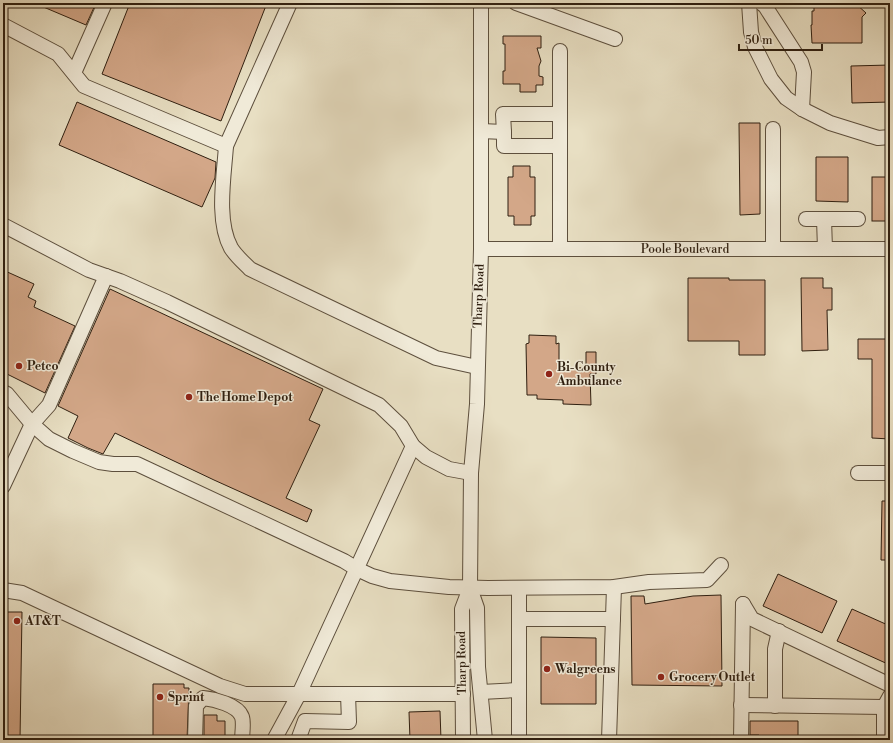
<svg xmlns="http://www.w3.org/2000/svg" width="893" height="743" font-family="'Libre Bodoni',serif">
	<rect width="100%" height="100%" fill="#e8dfc3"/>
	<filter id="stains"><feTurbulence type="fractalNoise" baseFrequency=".005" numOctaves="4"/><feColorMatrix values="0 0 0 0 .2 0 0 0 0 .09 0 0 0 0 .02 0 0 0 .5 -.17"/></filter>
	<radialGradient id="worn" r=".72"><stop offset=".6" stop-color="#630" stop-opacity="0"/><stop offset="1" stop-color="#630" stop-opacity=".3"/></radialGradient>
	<!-- building -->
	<g fill="#d3a788" stroke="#2f1f10">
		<path d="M34 3H96L86 25Z"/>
		<path d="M130 3H267L221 121 102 74Z"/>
		<path d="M814 3H855L866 13 862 17V43H812L811 25H812V11H814Z"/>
		<path d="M503 36H541V48H537L541 61 539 66V76L543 77V85H536V92H520V84H503V71H505V44H503Z"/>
		<path d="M890 65V102L852 103 851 66Z"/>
		<path d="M77 102 216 162 215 178 202 207 59 145Z"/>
		<path d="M739 123H760V214L740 215Z"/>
		<path d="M816 157H848V202L816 201Z"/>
		<path d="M513 166H530V177H535V216H531V225H514V216H508V177H513Z"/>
		<rect x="872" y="177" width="18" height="44"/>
		<path d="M3 270 34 284 28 297 36 301 34 307 75 326 45 393 3 372Z"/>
		<path d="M688 278H729V280H765V355H739V341H688Z"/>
		<path d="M801 278H823V288H832V310H827L828 350 802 351Z"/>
		<path d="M110 289 323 389 309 420 320 425 286 498 312 510 307 522 214 480 115 433 103 454 88 448 68 438 78 416 58 406Z"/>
		<path d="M529 335 556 336V344L559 343V367L586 368V352H596V374H590L591 405 563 404V400L537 399V395H527L526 344 529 343Z"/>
		<path d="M858 339H890V439L872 438V359H858Z"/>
		<path d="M882 501H890V560H881Z"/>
		<path d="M778 574 837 601 822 633 763 606Z"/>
		<path d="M721 595 722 686 632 685 631 596H644L645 604 693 596Z"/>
		<path d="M852 609 890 626V665L837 641Z"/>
		<path d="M3 612H22L20 740H3Z"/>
		<path d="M541 637 596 638V704H541Z"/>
		<path d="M153 684H184V688H189L187 740H153Z"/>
		<path d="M440 711 441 740H410L409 712Z"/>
		<path d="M204 715H217V721H225V740H204Z"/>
		<path d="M750 721H798V740H759V735H750Z"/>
	</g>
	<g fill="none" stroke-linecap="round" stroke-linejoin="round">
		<!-- minor casing -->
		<g stroke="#5d4f3d" stroke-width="16">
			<g id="minor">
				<path d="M481 3V249L477 404 471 473 470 588 477 608 478 667 485 740"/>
				<path d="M516 3 615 39"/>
				<path d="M749 3 751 32 755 47 771 79 786 98 802 109 830 123 878 138 890 137"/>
				<path d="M761 3 765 6 801 62 804 72 802 109"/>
				<path d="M3 25 58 54 84 86 226 146 290 3"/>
				<path d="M74 73 105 3"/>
				<path d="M481 131 504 132V146H560V249"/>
				<path d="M504 132 503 114H560V51"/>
				<path d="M226 146C224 176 216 221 231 248 236 256 243 262 250 269L436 358 477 367"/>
				<path d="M560 146V114"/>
				<path d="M806 219H824"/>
				<path d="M3 225 89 270 120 281 167 302 379 405 401 426 413 446 426 457 449 469 471 473"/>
				<path id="s1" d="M481 249H890"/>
				<path d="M773 249V129"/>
				<path d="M825 249 824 219H858"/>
				<path d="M3 392 7 394 32 424 49 439 73 451 99 462 113 464H137L344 561 357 569 372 576 390 581 449 587 488 588 614 587 649 582 707 580 721 565"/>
				<path d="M858 473H890"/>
				<path d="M3 486 32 424 49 405 106 276"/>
				<path d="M3 590 22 593 220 686 245 694H463"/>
				<path d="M743 604 752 619 890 685"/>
				<path d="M519 619H613"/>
				<path d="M481 692 518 690"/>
				<path d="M741 705 884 707"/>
				<path d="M775 706V649L779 631"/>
				<path d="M195 740 196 706 203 698C214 699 238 705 242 717 244 723 242 734 242 740"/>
				<path d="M274 740 299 694 413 446"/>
				<path d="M298 740 305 721 349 722 348 694"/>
				<path d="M463 740 462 609 470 588"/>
				<path d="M519 740V588"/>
				<path d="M609 740 614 587"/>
				<path d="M741 740 743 604"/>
				<path d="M884 740V707L890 696"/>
			</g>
		</g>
		<!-- minor -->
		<use href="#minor" stroke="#f0ead8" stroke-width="14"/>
	</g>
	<!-- markers -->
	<g fill="#8f2418" stroke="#f0ead8" stroke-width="1.5">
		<circle cx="19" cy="366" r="4"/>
		<circle cx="549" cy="374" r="4"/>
		<circle cx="189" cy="397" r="4"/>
		<circle cx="17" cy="621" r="4"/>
		<circle cx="547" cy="669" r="4"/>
		<circle cx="661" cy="677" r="4"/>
		<circle cx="160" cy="697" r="4"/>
	</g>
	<g text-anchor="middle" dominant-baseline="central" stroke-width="3" stroke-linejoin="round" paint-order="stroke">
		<!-- street labels -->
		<g font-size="12" fill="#2f1f10" stroke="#f0ead8">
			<text stroke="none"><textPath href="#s1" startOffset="204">Poole Boulevard</textPath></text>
			<text transform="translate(479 296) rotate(-88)">Tharp Road</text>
			<text transform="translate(462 663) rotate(-91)">Tharp Road</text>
		</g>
		<!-- poi labels -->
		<g font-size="12" font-weight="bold" fill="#2f1f10" stroke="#f0ead8" text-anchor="start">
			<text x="27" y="366">Petco</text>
			<text x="557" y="367">Bi-County<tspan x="557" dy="14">Ambulance</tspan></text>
			<text x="197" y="397">The Home Depot</text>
			<text x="25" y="621">AT&amp;T</text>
			<text x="555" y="669">Walgreens</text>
			<text x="669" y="677">Grocery Outlet</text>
			<text x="168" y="697">Sprint</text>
		</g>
	</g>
	<!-- margin -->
	<rect width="893" height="743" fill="none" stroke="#e8dfc3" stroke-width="16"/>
	<rect x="4" y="4" width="885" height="735" fill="none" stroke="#2f1f10" stroke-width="2"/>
	<rect x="8" y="8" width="877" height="727" fill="none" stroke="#2f1f10"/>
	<!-- scale -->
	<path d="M739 44v6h83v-6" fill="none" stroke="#2f1f10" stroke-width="2"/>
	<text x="745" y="44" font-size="12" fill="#2f1f10" stroke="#f0ead8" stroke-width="3" paint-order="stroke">50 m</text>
	<rect width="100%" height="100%" filter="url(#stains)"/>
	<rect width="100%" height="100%" fill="url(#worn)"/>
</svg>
